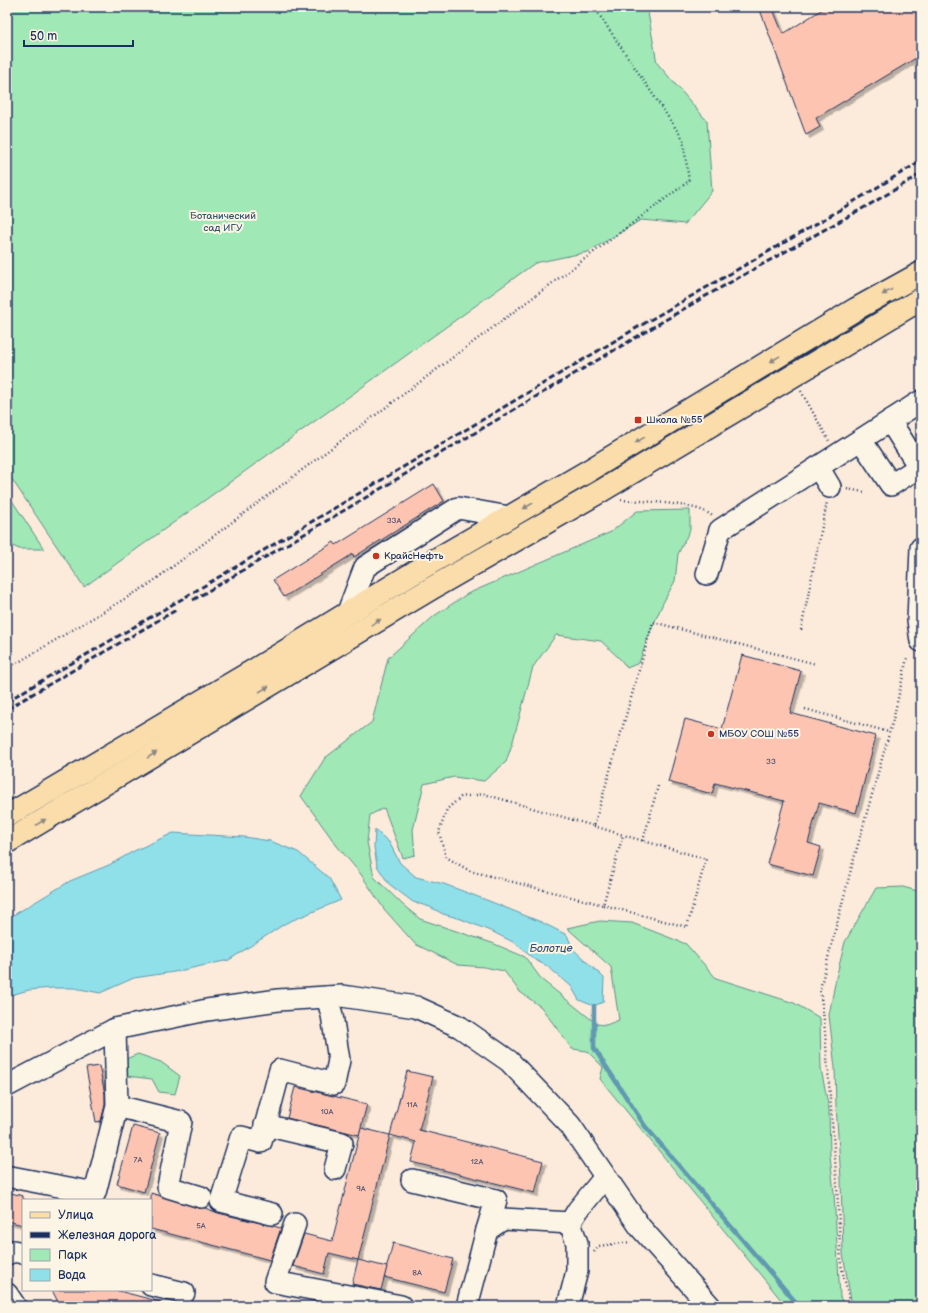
<svg xmlns="http://www.w3.org/2000/svg" width="928" height="1313" font-family="'Balsamiq Sans',sans-serif">
	<defs>
		<filter id="shadow"><feDropShadow dx="3.5" dy="3.5" stdDeviation="0" flood-color="#0004"/></filter>
	</defs>
	<rect width="100%" height="100%" fill="#fcebdb"/>
	<filter id="ink" filterUnits="userSpaceOnUse"><feTurbulence type="fractalNoise" baseFrequency=".025" numOctaves="2"/><feDisplacementMap in="SourceGraphic" scale="8" xChannelSelector="R" yChannelSelector="G"/><feConvolveMatrix kernelMatrix="1 2 1 2 8 2 1 2 1" color-interpolation-filters="sRGB"/></filter>
	<g filter="url(#ink)">
		<!-- green -->
		<g fill="#a0e8b5" stroke="#5e8c8a">
			<path d="M7 7H647L657 63 707 121 712 191 685 224 641 220 588 252 535 263 84 587 7 472Z"/>
			<path d="M921 283V288L7 831V826Z"/>
			<path d="M7 493 44 549H19L7 543Z"/>
			<path d="M690 510V530L678 554 675 581 663 603 649 635 639 663 627 668 621 660 601 641 556 635 533 667 513 741 506 762 484 781 454 777 424 784 413 830 415 855 403 858 384 808 370 815 367 842 374 877 403 905 420 919 492 943 525 957 542 980 597 1024 606 1025 619 1020 611 967 567 928 600 921 632 923 686 944 716 978 794 1003 820 1018 821 1069 829 1109 830 1155 834 1193 840 1297 845 1306H786L600 1079 603 1067 587 1051 572 1049 541 1007 520 992 504 971 484 967 458 965 415 944 384 909 360 873 337 846 301 796 325 758 372 722 388 658 434 616 467 594 611 532 637 511Z"/>
			<path d="M903 887 921 892V1306H852L843 1254 841 1179 836 1106 835 1068 829 1015 836 978 845 942 876 888Z"/>
			<path d="M138 1054 161 1062 180 1076 175 1094 159 1092 152 1079 127 1076 126 1059Z"/>
		</g>
		<!-- water -->
		<g fill="#8fe0e9" stroke="#6199b1">
			<path d="M375 830 389 842 400 863 416 877 444 884 489 901 541 922 567 935 573 949 604 978 603 1002 594 1006 579 1000 571 986 547 966 535 960 515 943 495 933 461 919 443 914 430 907 413 902 389 884 377 866 374 847Z"/>
			<path d="M173 833 244 837 270 841 298 852 329 878 341 900 286 923 229 960 174 972 134 978 100 993 74 988H53L29 990 7 996V919L70 881 109 865 134 851Z"/>
		</g>
		<g fill="none" stroke-linecap="round" stroke-linejoin="round">
			<!-- stream -->
			<path stroke="#6199b1" stroke-width="4.5" d="M594 1006V1048L645 1126 799 1306"/>
		</g>
		<!-- building -->
		<g fill="#fdc5b1" stroke="#1b2f5e" filter="url(#shadow)">
			<path d="M759 7H772L783 34 826 7H921V55L816 118 820 127 806 135Z"/>
			<path d="M434 484 444 501 354 557 353 554 284 597 273 580 334 542 336 545Z"/>
			<path d="M742 655 801 671 790 713 876 736 856 813 819 803 808 843 821 847 813 876 767 864 784 801 715 783 712 794 668 782 685 719 722 729Z"/>
			<path d="M99 1066 105 1094V1105L101 1121 96 1122 86 1068Z"/>
			<path d="M407 1071 433 1077 419 1130 543 1161 535 1193 411 1162 416 1142 390 1135Z"/>
			<path d="M295 1087 367 1104 359 1135 287 1118Z"/>
			<path d="M133 1126 160 1133 144 1192 117 1184Z"/>
			<path d="M361 1128 390 1135 358 1260 329 1253 324 1274 293 1266 304 1234 332 1241Z"/>
			<path d="M7 1192 23 1196V1225L7 1221Z"/>
			<path d="M151 1193 198 1208H205L218 1213 281 1228 270 1260 151 1229Z"/>
			<path d="M393 1243 453 1259 444 1292 384 1277Z"/>
			<path d="M358 1260 387 1267 381 1290 352 1284Z"/>
			<path d="M52 1290H115L161 1302 160 1306H60Z"/>
		</g>
		<g fill="none" stroke-linecap="round" stroke-linejoin="round">
			<!-- minor casing -->
			<g stroke="#1b2f5e" stroke-width="24">
				<g id="minor">
					<path d="M861 440 891 485 919 467 890 421"/>
					<path d="M818 467 830 487"/>
					<path d="M921 548 918 620 921 641"/>
					<path d="M707 574 720 530 921 401"/>
					<path d="M348 612 365 567 458 508 509 517"/>
					<path d="M7 1086 115 1029 207 1010 278 1000 342 996 416 1007 460 1027 509 1061 570 1125 640 1227 710 1306"/>
					<path d="M117 1106 181 1122 168 1187 201 1197"/>
					<path d="M265 1125 342 1143 335 1169"/>
					<path d="M11 1177 95 1193 117 1106 115 1029"/>
					<path d="M412 1180 496 1200 487 1230"/>
					<path d="M272 1214 221 1201 241 1137 261 1142 280 1070 334 1084 339 1060 332 1015 327 997"/>
					<path d="M295 1224 275 1282 401 1306"/>
					<path d="M7 1254 13 1251 23 1253"/>
					<path d="M151 1285 184 1293"/>
					<path d="M7 1294 15 1306"/>
					<path d="M467 1306 487 1230 503 1219 570 1223"/>
					<path d="M568 1306 577 1271V1243L570 1223 578 1210 605 1177"/>
				</g>
			</g>
			<!-- major casing -->
			<g stroke="#1b2f5e" stroke-width="25">
				<g id="major">
					<path d="M7 816 256 669 420 569 590 470 856 309 921 273"/>
					<path d="M7 842 432 588 601 491 921 299"/>
				</g>
			</g>
			<!-- path -->
			<g stroke="#1b2f5e" stroke-width="2.5" stroke-dasharray="1 3" stroke-linecap="butt">
				<path d="M801 391 829 441"/>
				<path d="M847 489 864 492"/>
				<path d="M621 500C641 501 699 503 712 516"/>
				<path d="M801 630 827 502"/>
				<path d="M7 669 148 585 689 181 683 139 594 7"/>
				<path d="M805 709 889 732"/>
				<path d="M594 826 623 835 603 905 470 871 446 857 439 832 447 809 461 797 484 794 594 826 653 622 816 664"/>
				<path d="M643 841 658 786"/>
				<path d="M603 905 687 927 706 859 623 835"/>
				<path d="M594 1252 599 1246 631 1242"/>
				<path d="M851 1306 841 1265 837 1185 824 1020 820 989 850 873 894 716 907 658"/>
			</g>
			<!-- minor -->
			<use href="#minor" stroke="#fcf5e5" stroke-width="21"/>
			<!-- major -->
			<use href="#major" stroke="#faddab" stroke-width="22"/>
			<!-- rail -->
			<g stroke="#1b2f5e" stroke-width="3" stroke-dasharray="6 3" stroke-linecap="butt">
				<path d="M193 600 704 297 874 202 921 174"/>
				<path d="M7 701 187 596 633 330 828 217 921 161"/>
				<path d="M7 709 176 610"/>
			</g>
		</g>
		<!-- one-way arrows -->
		<defs><path id="oneway-solid" d="M-6-.8H1V-3.2L6.5 0L1 3.2V.8H-6Z"/></defs>
		<g fill="#8a8684">
			<use href="#oneway-solid" transform="translate(887 292) rotate(151)"/>
			<use href="#oneway-solid" transform="translate(775 359) rotate(148)"/>
			<use href="#oneway-solid" transform="translate(640 440) rotate(149)"/>
			<use href="#oneway-solid" transform="translate(528 506) rotate(150)"/>
			<use href="#oneway-solid" transform="translate(376 622) rotate(-31)"/>
			<use href="#oneway-solid" transform="translate(264 689) rotate(-31)"/>
			<use href="#oneway-solid" transform="translate(152 755) rotate(-31)"/>
			<use href="#oneway-solid" transform="translate(41 822) rotate(-31)"/>
		</g>
	</g>
	<!-- markers -->
	<g fill="#c8321e" stroke="#fcf5e5" stroke-width="1.5">
		<rect x="634" y="416" width="8" height="8" rx="2"/>
		<circle cx="376" cy="556" r="4"/>
		<circle cx="711" cy="734" r="4"/>
	</g>
	<g text-anchor="middle" dominant-baseline="central" stroke-width="4" stroke-linejoin="round" paint-order="stroke">
		<!-- number labels -->
		<g font-size="8" fill="#545473">
			<text x="394" y="520">33А</text>
			<text x="771" y="761">33</text>
			<text x="412" y="1104">11А</text>
			<text x="327" y="1111">10А</text>
			<text x="138" y="1159">7А</text>
			<text x="477" y="1161">12А</text>
			<text x="361" y="1188">9А</text>
			<text x="201" y="1225">5А</text>
			<text x="417" y="1272">8А</text>
		</g>
		<!-- park labels -->
		<g font-size="10" fill="#36546f" stroke="#fcf5e5">
			<text x="223" y="216">Ботанический<tspan x="223" dy="12">сад ИГУ</tspan></text>
		</g>
		<!-- poi labels -->
		<g font-size="10" fill="#1b2f5e" stroke="#fcf5e5" text-anchor="start">
			<text x="646" y="420">Школа №55</text>
			<text x="384" y="556">КрайсНефть</text>
			<text x="719" y="734">МБОУ СОШ №55</text>
		</g>
		<!-- water labels -->
		<g font-size="11" font-style="italic" fill="#32527a" stroke="#fcf5e5">
			<text x="551" y="948">Болотце</text>
		</g>
	</g>
	<!-- margin -->
	<rect width="928" height="1313" fill="none" stroke="#fcf5e5" stroke-width="24"/>
	<rect x="12" y="12" width="904" height="1289" fill="none" stroke="#1b2f5e" stroke-width="1.5" filter="url(#ink)"/>
	<!-- legend -->
	<rect x="22" y="1199" width="130" height="92" fill="#fcf5e5" stroke="#a2a6af"/>
	<rect x="30" y="1212" width="20" height="6" fill="#faddab" stroke="#a2a6af"/>
	<text x="58" y="1219" font-size="12" fill="#1b2f5e">Улица</text>
	<rect x="30" y="1232" width="20" height="6" fill="#1b2f5e" stroke="#a2a6af"/>
	<text x="58" y="1239" font-size="12" fill="#1b2f5e">Железная дорога</text>
	<rect x="30" y="1249" width="20" height="12" fill="#a0e8b5" stroke="#a2a6af"/>
	<text x="58" y="1259" font-size="12" fill="#1b2f5e">Парк</text>
	<rect x="30" y="1269" width="20" height="12" fill="#8fe0e9" stroke="#a2a6af"/>
	<text x="58" y="1279" font-size="12" fill="#1b2f5e">Вода</text>
	<!-- scale -->
	<path d="M24 40v6h109v-6" fill="none" stroke="#1b2f5e" stroke-width="2"/>
	<text x="30" y="40" font-size="12" fill="#1b2f5e" stroke="#fcf5e5" stroke-width="3" paint-order="stroke">50 m</text>
</svg>
